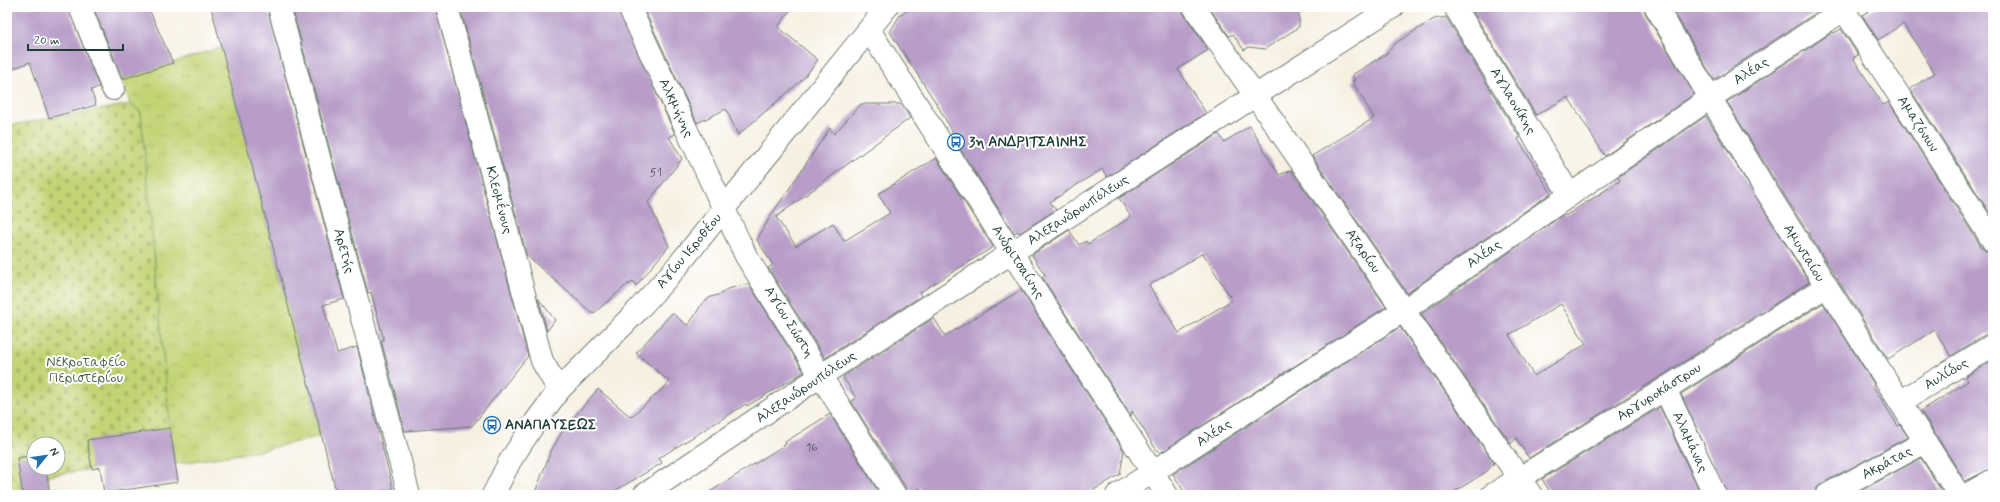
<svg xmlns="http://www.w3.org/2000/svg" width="2000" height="502" font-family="Mynerve,sans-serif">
	<defs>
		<pattern id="cemetery-stones" width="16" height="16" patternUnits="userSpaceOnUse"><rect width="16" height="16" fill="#c3d476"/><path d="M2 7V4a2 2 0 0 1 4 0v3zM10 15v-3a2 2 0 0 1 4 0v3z" fill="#a7b767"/></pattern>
		<pattern id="park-tufts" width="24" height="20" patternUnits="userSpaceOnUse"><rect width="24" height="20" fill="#c3d476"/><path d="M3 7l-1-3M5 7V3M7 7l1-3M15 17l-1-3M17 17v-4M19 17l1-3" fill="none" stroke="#a7b767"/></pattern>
	</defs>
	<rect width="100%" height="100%" fill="#fff"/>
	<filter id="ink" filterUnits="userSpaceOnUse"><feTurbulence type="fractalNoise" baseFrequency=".025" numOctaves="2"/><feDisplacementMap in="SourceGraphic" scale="8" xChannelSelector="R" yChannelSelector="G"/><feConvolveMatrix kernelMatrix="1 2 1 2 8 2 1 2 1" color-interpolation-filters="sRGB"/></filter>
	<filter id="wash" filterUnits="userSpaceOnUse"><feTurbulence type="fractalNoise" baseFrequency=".012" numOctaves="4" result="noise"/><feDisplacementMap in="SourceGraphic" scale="16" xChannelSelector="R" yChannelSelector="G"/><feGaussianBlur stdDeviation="0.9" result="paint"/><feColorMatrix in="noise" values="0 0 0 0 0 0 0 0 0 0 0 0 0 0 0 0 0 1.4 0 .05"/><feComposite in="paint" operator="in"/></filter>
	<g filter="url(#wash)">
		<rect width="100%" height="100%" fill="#f7f0e1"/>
		<!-- cemetery -->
		<path fill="url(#cemetery-stones)" stroke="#718855" fill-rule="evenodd" d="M130 104 141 112 170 428 174 456 47 476 50 495H7V126ZM34 444H58V468H34Z"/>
		<!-- park -->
		<path fill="url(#park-tufts)" stroke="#718855" d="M222 47 321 436 259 451 175 464 170 428 141 112 130 104 122 79Z"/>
		<g id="blocks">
			<!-- building -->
			<g fill="#b79dc8" fill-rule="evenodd">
				<path d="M7 7H68L99 87 91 90 96 105 49 118 30 62 7 71Z"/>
				<path d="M93 7H148L173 63 123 79Z"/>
				<path d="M211 7H267L344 299 323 305 337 353 357 347 393 489 357 495H337Z"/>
				<path d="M292 7H435L528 356 472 426 405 431 381 340H384L371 292 368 293Z"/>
				<path d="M460 7H617L675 134 669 137 682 159 648 202 669 246 636 286 633 281 629 285V283L593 314 527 256Z"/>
				<path d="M643 7H793L778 27 818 60 802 80 738 135 726 109 697 123Z"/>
				<path d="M913 7H1182L1184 14 1208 50 1178 69 1206 113 1107 177 1102 169 1050 202 1056 210 1019 233 1018 231 1014 233 957 144 959 143 936 103 890 32 900 15Z"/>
				<path d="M1209 7H1299V27L1265 49 1249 47 1244 50 1233 34 1229 36Z"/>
				<path d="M1470 7H1644L1645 13 1694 94 1605 156 1568 97 1536 115Z"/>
				<path d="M1671 7H1818L1820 10 1714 80Z"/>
				<path d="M1876 7H1993V218L1910 89 1935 73 1903 24 1878 40 1862 15Z"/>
				<path d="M1446 17 1520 138 1518 139 1551 193 1407 293 1312 156 1374 118 1352 81 1355 80 1352 75 1386 54 1397 42 1434 19Z"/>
				<path d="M1841 29 1858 55 1853 58 1883 105 1889 102 1982 248 1987 252 1993 253V333L1986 334 1951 356 1935 330 1888 359 1776 182 1727 102 1833 32 1834 33Z"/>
				<path d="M861 104H901L910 118 776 217 796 246 833 223 844 241 890 213 878 194 936 158 993 247 919 293 921 296 825 358 768 268 773 265 757 240 770 217 830 128 834 134Z"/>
				<path d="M1706 116 1809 282 1658 378 1529 458 1516 438 1511 444 1421 314 1564 214 1565 216 1620 181 1618 177ZM1561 304 1586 344 1534 376 1509 335Z"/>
				<path d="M1250 126 1279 175 1291 170 1386 307 1160 453 1158 450 1157 451 1132 411 1131 416 1042 277 1045 275 1032 255 1069 230 1079 245 1086 241 1088 244 1131 217 1119 198 1219 134 1224 142ZM1203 253 1232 300 1179 333 1149 285Z"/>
				<path d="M749 284 804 372 747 406 746 404 659 458 662 463 608 495H534L551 451 565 427 598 389 631 417 670 382 636 353 672 313 688 326 703 302 711 297 721 294 727 289Z"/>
				<path d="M1021 290 1124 451 1120 474 1086 495H924L920 488 907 495 906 488 851 401 856 398 843 377 934 318 945 336Z"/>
				<path d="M538 298 555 320 547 331Z"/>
				<path d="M1823 303 1874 384 1873 386 1898 426 1900 425 1908 437 1821 484 1816 489 1815 495H1727L1681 394Z"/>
				<path d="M1400 327 1494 463 1486 472 1449 495H1186L1173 474Z"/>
				<path d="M1993 360V468L1965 481 1921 411 1968 381 1965 377Z"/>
				<path d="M1660 407 1701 495H1552L1542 479Z"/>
				<path d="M830 414 880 495H705L786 444 785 442Z"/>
				<path d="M170 428 178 482 104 493 100 467 92 469 87 440Z"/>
				<path d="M34 455V468H46L50 495H23L17 458Z"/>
				<path d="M1921 458 1944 495H1853Z"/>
			</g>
		</g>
	</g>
	<g filter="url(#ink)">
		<use href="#blocks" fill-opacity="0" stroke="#6b7c71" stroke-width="1"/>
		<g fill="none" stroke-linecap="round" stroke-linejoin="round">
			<!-- minor casing -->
			<g stroke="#6b7c71" stroke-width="24">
				<g id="minor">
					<path d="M80 7 113 89"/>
					<path d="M279 7 409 495"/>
					<path d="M447 7 542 361 559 390"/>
					<path d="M629 7 746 256 895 495"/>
					<path d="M1455 7 1570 195"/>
					<path d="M1656 7 1765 189 1959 495"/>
					<path d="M1842 7 1993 241"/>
					<path d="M1665 389 1715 495"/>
					<path d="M1900 402 1993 345"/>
					<path d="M644 495 822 375 1393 7"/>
					<path d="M1117 495 1404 310 1710 98 1848 7"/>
					<path d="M1492 495 1665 389 1825 287"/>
					<path d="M1827 495 1925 442"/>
					<path d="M1966 495 1993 480"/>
				</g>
			</g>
			<!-- tertiary casing -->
			<g stroke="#6b7c71" stroke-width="24">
				<g id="tertiary">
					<path d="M1194 7 1531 495"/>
					<path d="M869 30 1167 495"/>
					<path d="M493 495 510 461 536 421 559 390 637 311 676 268 887 7"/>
				</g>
			</g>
			<!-- minor -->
			<use href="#minor" stroke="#fff" stroke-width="22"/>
			<!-- tertiary -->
			<use href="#tertiary" stroke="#fff" stroke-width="22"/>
		</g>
	</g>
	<!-- icons -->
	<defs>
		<g id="bus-ring" transform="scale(0.9)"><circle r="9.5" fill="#fff" stroke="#1f6fb2" stroke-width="1.5"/><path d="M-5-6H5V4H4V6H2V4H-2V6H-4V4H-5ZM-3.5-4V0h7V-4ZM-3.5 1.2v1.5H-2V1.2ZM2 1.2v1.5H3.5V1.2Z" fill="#1f6fb2"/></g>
	</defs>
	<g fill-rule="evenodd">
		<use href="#bus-ring" x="956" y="142"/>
		<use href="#bus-ring" x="492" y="425"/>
	</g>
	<g text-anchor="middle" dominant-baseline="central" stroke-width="4" stroke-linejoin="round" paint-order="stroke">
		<!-- number labels -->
		<g font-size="12" fill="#455559">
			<text x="656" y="173">51</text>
			<text x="812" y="448">16</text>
		</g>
		<!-- street labels -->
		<g font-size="14" fill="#1f3d34" stroke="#fff">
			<text transform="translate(1751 71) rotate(-33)">Αλέας</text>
			<text transform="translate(1513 101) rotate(59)">Αγλαονίκης</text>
			<text transform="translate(676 108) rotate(65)">Αλκμήνης</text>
			<text transform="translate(1918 124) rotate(57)">Αμαζόνων</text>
			<text transform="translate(499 200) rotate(75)">Κλεομένους</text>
			<text transform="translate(1078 210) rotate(-33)">Αλεξανδρουπόλεως</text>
			<text transform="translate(344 251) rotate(75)">Αρετής</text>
			<text transform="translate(689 251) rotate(-50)">Αγίου Ιεροθέου</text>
			<text transform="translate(1363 251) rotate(55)">Αξαρίου</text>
			<text transform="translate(1804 253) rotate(58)">Αμυνταίου</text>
			<text transform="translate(1484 254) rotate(-35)">Αλέας</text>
			<text transform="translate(1018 262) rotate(57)">Ανδριτσαίνης</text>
			<text transform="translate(789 322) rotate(58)">Αγίου Σώστη</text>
			<text transform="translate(1946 374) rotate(-31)">Αυλίδος</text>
			<text transform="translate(806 387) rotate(-34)">Αλεξανδρουπόλεως</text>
			<text transform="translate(1659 392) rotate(-32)">Αργυροκάστρου</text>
			<text transform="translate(1214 433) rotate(-33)">Αλέας</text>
			<text transform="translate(1690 442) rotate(65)">Αλαμάνας</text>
			<text transform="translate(1887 463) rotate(-28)">Ακράτας</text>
		</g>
		<!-- poi labels -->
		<g font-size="14" font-weight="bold" fill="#1f3d34" stroke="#fff" text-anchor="start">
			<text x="969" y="142">3η ΑΝΔΡΙΤΣΑΙΝΗΣ</text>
			<text x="505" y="425">ΑΝΑΠΑΥΣΕΩΣ</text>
		</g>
		<!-- park labels -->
		<g font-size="14" fill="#486344" stroke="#fff">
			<text x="86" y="362">Νεκροταφείο<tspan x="86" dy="16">Περιστερίου</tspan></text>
		</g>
	</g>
	<!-- margin -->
	<rect width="2000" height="502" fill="none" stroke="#fff" stroke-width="24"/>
	<!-- north arrow -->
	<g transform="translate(46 456) rotate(61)"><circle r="19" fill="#ffffff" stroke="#a5b1ae"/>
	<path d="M0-3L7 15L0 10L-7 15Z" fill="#1f6fb2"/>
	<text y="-6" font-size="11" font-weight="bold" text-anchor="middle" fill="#1f3d34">N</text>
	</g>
	<!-- scale -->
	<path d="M28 44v6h95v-6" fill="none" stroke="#1f3d34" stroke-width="2"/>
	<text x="34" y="44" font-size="12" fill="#1f3d34" stroke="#ffffff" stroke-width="3" paint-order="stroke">20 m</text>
</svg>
